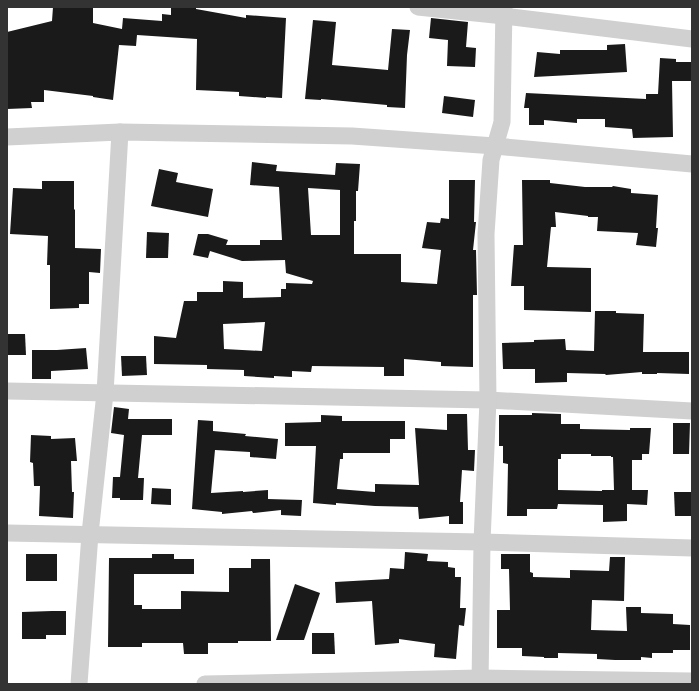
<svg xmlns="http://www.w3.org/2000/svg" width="699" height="691" font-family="'Asap Condensed',sans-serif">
	<rect width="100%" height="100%" fill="#fff"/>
	<!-- building -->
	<g fill="#1a1a1a" fill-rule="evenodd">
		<path d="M53 7H93V23L122 29 123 18 162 21V14L171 15V7H196V9L246 18V15L286 18 282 98 266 97V98L239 96V92L196 90 197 39 137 35 136 46 119 45 113 100 93 97V96L44 90V102H31L32 108 7 109V32L52 21Z"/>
		<path d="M431 18 468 22 466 47 476 48 475 67 447 66 448 40 429 38Z"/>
		<path d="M313 20 336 22 332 65 388 70 392 29 410 30 407 55 405 108 387 107V105L321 99V100L305 99Z"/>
		<path d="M625 44 627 72 534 77 537 52 560 54V50H607V45Z"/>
		<path d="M660 58 676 59V62H692V81H672L673 137 633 138 632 129 605 127V119H577V123L544 120V125H529V108H524L526 93 646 99V94H658Z"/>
		<path d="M444 96 475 100 473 117 442 113Z"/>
		<path d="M252 162 277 165 276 171 335 175 336 163 360 164 358 191H356V221H354V254H401V282L437 284 441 250 422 248 427 222 440 223 441 218 449 219V180H475L474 222H476L473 250H476L477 295H473V367L441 366V362L404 359V376H384V367L312 366 311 372 292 371V377L274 376V378L244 376V370L207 369V365L154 364V336L176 338 184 301H197V292H223V281L243 282V298L281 297V289H286V283L312 284 313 281 286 273 285 260 242 261 210 251 208 258 193 255 198 234H208L228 240 226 245H260V240H282L279 187 250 185ZM308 188 340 190V235H311ZM265 322 262 351 224 349 223 324Z"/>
		<path d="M159 169 178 173 176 182 213 189 208 217 151 206Z"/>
		<path d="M522 180H550V183L585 187H612L613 186 631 189V193L658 195 656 228H658L656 247 636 245 638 233 597 231 598 217H588V216L555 212 556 227H551L547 267 591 268V312L524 310V286H511L514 245H523Z"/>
		<path d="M42 181H74V209L75 210V248L101 249 100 273 89 272V304H79V308L50 309V265H47L48 236 10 234 13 188 42 189Z"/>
		<path d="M147 232 169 233 168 258H146Z"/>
		<path d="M595 311H616V313L644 314 643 352H689V374L657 373V374H642V372L606 375 605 374 567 373V382L535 383V369H503L502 343 534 342V340L565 339 566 350 594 351Z"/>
		<path d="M7 334H25L26 355H7Z"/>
		<path d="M86 348 88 369 51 371V379H32V350H57Z"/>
		<path d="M121 356H146L147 375 122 376Z"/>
		<path d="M114 407 129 409 128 419H172V435H142L138 478H144L143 500H120V498H112L113 477H120L124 435 111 433Z"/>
		<path d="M532 413 561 414V424H580V429L630 430V428H651L649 454H642V460H632V490H648L647 505 627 504V521L603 522V505L558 504 557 509H527V516H507L508 464 503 463V446H499V415H532ZM561 454H591V456H611V457H613L614 490H602V491L558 490V459H561Z"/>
		<path d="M447 414H467L468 450H475L474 471 462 470 460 502H463V524H449V516L419 519 418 507 375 506 336 503V505L313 503 316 446H285V423L321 422V415L342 416V421H405V439H390V453H343V459H340L337 489 375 492V484L419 485 415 428 447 430Z"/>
		<path d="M198 420 213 421V431L246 434 245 436 278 439 276 459 250 457V452L215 450 211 493 243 491V492L268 490V499L302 500 301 516 281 515V510L253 513 252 511 222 514V512L192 509Z"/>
		<path d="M673 423H690L689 454H673Z"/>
		<path d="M31 435 51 436V439L75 438 77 461H71L72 492H74L73 518 39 516 40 486H34L33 463 30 462Z"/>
		<path d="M152 488 171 489V505L151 504Z"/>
		<path d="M674 492H692V516H675Z"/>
		<path d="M405 552 428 554 427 561 448 562V567L455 568V577H461L460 608H466L464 626 459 625 456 659 434 657 435 644 399 639V643L375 645 372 601 336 603 335 582 389 579 390 568 404 569Z"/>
		<rect x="26" y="554" width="31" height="27"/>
		<path d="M152 554H174V559H194V574H134V605H142V609H181V591L229 592V568H251V559H270L271 641H238V643H208V654H184L183 643H142V647H108L109 558H152Z"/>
		<path d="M501 554H530V572L533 573V577L570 578V570L609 571 610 557H625L624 601 592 600 591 630 627 631 626 607H641V613L673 614V624L690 625V650H673V653H652V658L641 657V660H615L597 659V654L558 653V658H544V657L522 656V648H497V610H510L509 569H501Z"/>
		<path d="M295 584 320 593 304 640H276Z"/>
		<path d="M52 611H66V635H46V639H22V612Z"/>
		<path d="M312 633H334L335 654H312Z"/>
	</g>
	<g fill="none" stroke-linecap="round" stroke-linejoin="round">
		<!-- minor -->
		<g stroke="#d0d0d0" stroke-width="17">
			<path d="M418 7 504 16 692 39"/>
			<path d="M7 137 120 132 352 136 495 146 692 164"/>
			<path d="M7 391 488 400 692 411"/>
			<path d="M7 533 482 542 692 548"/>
			<path d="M79 684 90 534 105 393 120 132"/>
			<path d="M205 684 480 678 692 681"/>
			<path d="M480 684 482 542 488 400 486 234 491 160 502 122 504 7"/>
		</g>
	</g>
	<!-- border -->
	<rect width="699" height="691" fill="none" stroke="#333333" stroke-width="16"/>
</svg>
